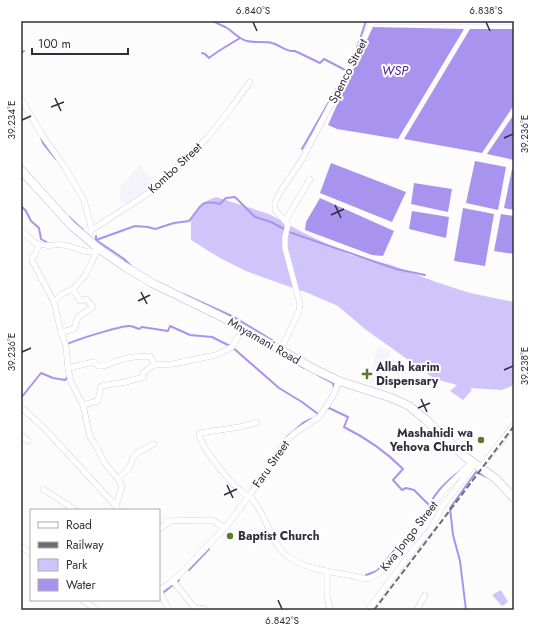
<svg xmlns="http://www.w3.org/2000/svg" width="535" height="631" font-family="Jost,sans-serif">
	<rect width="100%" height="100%" fill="#fcfcfc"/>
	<!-- built -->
	<g fill="#f5f3fc">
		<path d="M140 165 156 185 127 204 121 202 120 187Z"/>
		<path d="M378 346 390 350V356L378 387 368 383 373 369V364Z"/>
	</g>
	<!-- green -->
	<g fill="#cfc5fb">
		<path d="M216 197 269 214 304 233 350 255 391 265 436 282 470 293 514 302V385L502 390 470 388 472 390 463 400 450 391 457 385 435 379 365 329 338 306 308 293 279 283 246 271 220 258 191 240V220L202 203Z"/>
		<path d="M501 590 508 602 502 606 492 595Z"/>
	</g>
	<!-- water -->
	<g fill="#a894ee">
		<path d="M372 27 464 29 398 139 337 129 328 125Z"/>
		<path d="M470 29H514V105L482 153 404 139Z"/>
		<path d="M514 114V160L487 154Z"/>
		<path d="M475 161 506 167 498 210 466 203Z"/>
		<path d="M331 163 406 192 392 222 320 193Z"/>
		<path d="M512 169H514V210L504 208Z"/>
		<path d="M414 183 452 189 448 212 411 204Z"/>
		<path d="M320 198 394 231 383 256 372 255 305 230 306 222Z"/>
		<path d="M463 208 494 214 485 266 454 261Z"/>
		<path d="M412 211 449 217 446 238 409 229Z"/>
		<path d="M501 214 514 216V254L494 251Z"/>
	</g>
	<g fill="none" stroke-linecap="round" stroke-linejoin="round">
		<!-- stream -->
		<g stroke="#a894ee" stroke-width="2">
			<path d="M213 21C217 24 222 25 227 28 233 32 240 40 247 41 254 43 265 41 272 43 281 45 285 52 295 51L320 63 324 59 347 71"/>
			<path d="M357 48 366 21"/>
			<path d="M21 53 24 51"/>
			<path d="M202 53 205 54 209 58C219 50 229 45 240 38"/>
			<path d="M41 137 43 143 56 159"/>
			<path d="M302 149 345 74"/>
			<path d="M21 206 26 211 31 221 39 228 41 239 48 243"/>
			<path d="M69 217 83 230"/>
			<path d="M289 232 396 269 425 275"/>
			<path d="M96 236V240"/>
			<path d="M96 240 124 259 131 266"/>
			<path d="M96 240 135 226 148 227 155 229 174 223 189 221C201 207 199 199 220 204L226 198 235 197 255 217 271 222 284 229"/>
			<path d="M183 294 234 317 275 342"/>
			<path d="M66 345C71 341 123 325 130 326 133 326 136 328 139 329L142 327 168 331 170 326 190 335 212 337 232 347 279 388 302 402 318 414"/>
			<path d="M290 360 304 368"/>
			<path d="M318 375 333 383 334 388"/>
			<path d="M21 398 41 373 53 378 65 380 68 377"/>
			<path d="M327 409 329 408 348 417 344 427C366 438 385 451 402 468L403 469 393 480 402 490 406 488 414 490 430 506"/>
			<path d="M287 437 303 423 311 419"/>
			<path d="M431 503C435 492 451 478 460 471"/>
			<path d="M189 570 209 549"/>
			<path d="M366 575 377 571 397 547"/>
			<path d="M163 593 179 580"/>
			<path d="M466 610 460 561 453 535 450 508 476 472 487 477"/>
		</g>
		<!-- street casing -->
		<g stroke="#bcb6d9" stroke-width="6">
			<g id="street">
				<path d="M21 99 42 135 64 166 84 200 91 226V232"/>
				<path d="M285 221 310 179"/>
				<path d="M21 230C26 234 32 242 38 244 46 247 55 244 63 245 73 246 90 256 99 250"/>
				<path d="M91 232 93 229 144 196 158 186 207 138 231 108 250 82"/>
				<path d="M39 244 35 255 32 256V260L54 302 61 332 66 346 68 368 71 382 83 405 90 437 95 444 104 462 118 479 122 486 116 506"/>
				<path d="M54 302 62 294 73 289"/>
				<path d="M61 332 74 329 78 317 93 307 86 299 80 301 73 289 85 276 97 251"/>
				<path d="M281 352 282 347 299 311 300 304 285 248V237L288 225 285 221 275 210V202L282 189 301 161 330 106 343 85 372 22H514"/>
				<path d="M68 368 94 362 98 366C106 367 112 362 120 360 129 357 140 356 150 356L154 365 173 364 216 355 232 347 243 329"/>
				<path d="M83 405 98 401 101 386 126 382 144 377 143 373 154 365"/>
				<path d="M21 407 44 428 116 506 118 510"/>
				<path d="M257 422 240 427 199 433C199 445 231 484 241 491 245 495 250 496 253 500 267 517 270 541 286 555 309 573 339 571 365 579 373 578 378 575 384 569L445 489 472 462"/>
				<path d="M21 435 28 441"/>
				<path d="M481 467 514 425"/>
				<path d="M118 479 129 468 133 458 137 453 154 444"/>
				<path d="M43 489 75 510"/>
				<path d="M159 529 168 523 166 521 212 520 225 528"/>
				<path d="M21 546 31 554"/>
				<path d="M327 571V596L330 610"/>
				<path d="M173 581 194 607 199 609 204 608"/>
				<path d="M159 590 173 581 225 528 249 496 286 441 296 432 319 417 332 398 339 381"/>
				<path d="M159 590 169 610"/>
				<path d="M82 600 97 610"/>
				<path d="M368 610 416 546 431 529 442 507 473 466"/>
				<path d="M417 610 425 595"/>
			</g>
		</g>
		<!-- secondary casing -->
		<g stroke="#bcb6d9" stroke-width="9">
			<path id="secondary" d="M21 170 71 225 99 249 124 266 152 283 222 317 314 369 339 381 392 398 409 406 425 419 463 455 496 479 514 498"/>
		</g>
		<!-- street -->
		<use href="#street" stroke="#fff" stroke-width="5.5"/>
		<!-- secondary -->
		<use href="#secondary" stroke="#fff" stroke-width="8"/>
		<!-- rail -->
		<path stroke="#6e6d77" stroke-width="2" stroke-dasharray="6 3" stroke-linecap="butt" d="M374 610 514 426"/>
	</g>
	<!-- ticks -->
	<path fill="none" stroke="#302e3c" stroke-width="1.5" d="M253 22 257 31M486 22 490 31M55 98 61 111M51 107 64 102M22 120 31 116M504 138 513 134M335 205 341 218M331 215 344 209M141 292 147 304M138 301 150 295M22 352 31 348M504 370 513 366M421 399 427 412M418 408 430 403M227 485 233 498M224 495 237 489M278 600 282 609"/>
	<!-- markers -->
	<g fill="#59792f" stroke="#fff" stroke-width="1.5">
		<path d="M365 368h4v4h4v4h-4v4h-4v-4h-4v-4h4z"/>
		<circle cx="481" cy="440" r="4"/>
		<circle cx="230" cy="536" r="4"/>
	</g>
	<g text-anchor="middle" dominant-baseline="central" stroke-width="4" stroke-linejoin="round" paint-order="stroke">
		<!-- street labels -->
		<g font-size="12" fill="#302e3c" stroke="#fff">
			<text transform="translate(348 71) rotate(-63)">Spenco Street</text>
			<text transform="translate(175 168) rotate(-43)">Kombo Street</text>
			<text transform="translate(264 341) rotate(30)">Mnyamani Road</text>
			<text transform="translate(271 464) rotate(-55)">Faru Street</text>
			<text transform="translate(409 536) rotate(-52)">Kwa Jongo Street</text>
		</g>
		<!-- poi labels -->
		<g font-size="12" font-weight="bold" fill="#302e3c" stroke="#fff" text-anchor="start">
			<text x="376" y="367">Allah karim<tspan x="376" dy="14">Dispensary</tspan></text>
			<text x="473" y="433" text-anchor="end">Mashahidi wa<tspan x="473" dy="14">Yehova Church</tspan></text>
			<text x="238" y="536">Baptist Church</text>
		</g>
		<!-- water labels -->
		<g font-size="13" font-style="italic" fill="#4b2990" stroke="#fff">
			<text x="395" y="70">WSP</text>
		</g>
	</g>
	<!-- border -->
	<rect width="535" height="631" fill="none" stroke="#ffffff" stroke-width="44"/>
	<!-- legend -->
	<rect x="30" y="509" width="130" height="92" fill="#ffffff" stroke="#acabb1"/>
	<rect x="38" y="522" width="20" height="6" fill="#ffffff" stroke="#acabb1"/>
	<text x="66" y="529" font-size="12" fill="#302e3c">Road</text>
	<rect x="38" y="542" width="20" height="6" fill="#6e6d77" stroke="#acabb1"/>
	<text x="66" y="549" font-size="12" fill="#302e3c">Railway</text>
	<rect x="38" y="559" width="20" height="12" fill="#cfc5fb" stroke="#acabb1"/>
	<text x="66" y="569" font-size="12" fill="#302e3c">Park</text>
	<rect x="38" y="579" width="20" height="12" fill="#a894ee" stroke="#acabb1"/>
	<text x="66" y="589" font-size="12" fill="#302e3c">Water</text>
	<!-- scale -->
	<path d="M32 48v6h96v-6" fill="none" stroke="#302e3c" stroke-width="2"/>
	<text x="38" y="48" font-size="12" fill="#302e3c" stroke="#ffffff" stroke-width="3" paint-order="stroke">100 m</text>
	<rect x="22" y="22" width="491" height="587" fill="none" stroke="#302e3c" stroke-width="1.5"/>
	<g font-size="10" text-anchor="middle" fill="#302e3c">
		<text x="253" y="14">6.840°S</text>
		<text x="486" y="14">6.838°S</text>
		<text transform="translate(11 120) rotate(-90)" y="4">39.234°E</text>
		<text transform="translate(524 134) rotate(-90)" y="4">39.236°E</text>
		<text transform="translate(11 352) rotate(-90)" y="4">39.236°E</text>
		<text transform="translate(524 366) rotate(-90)" y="4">39.238°E</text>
		<text x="282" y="624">6.842°S</text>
	</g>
</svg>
